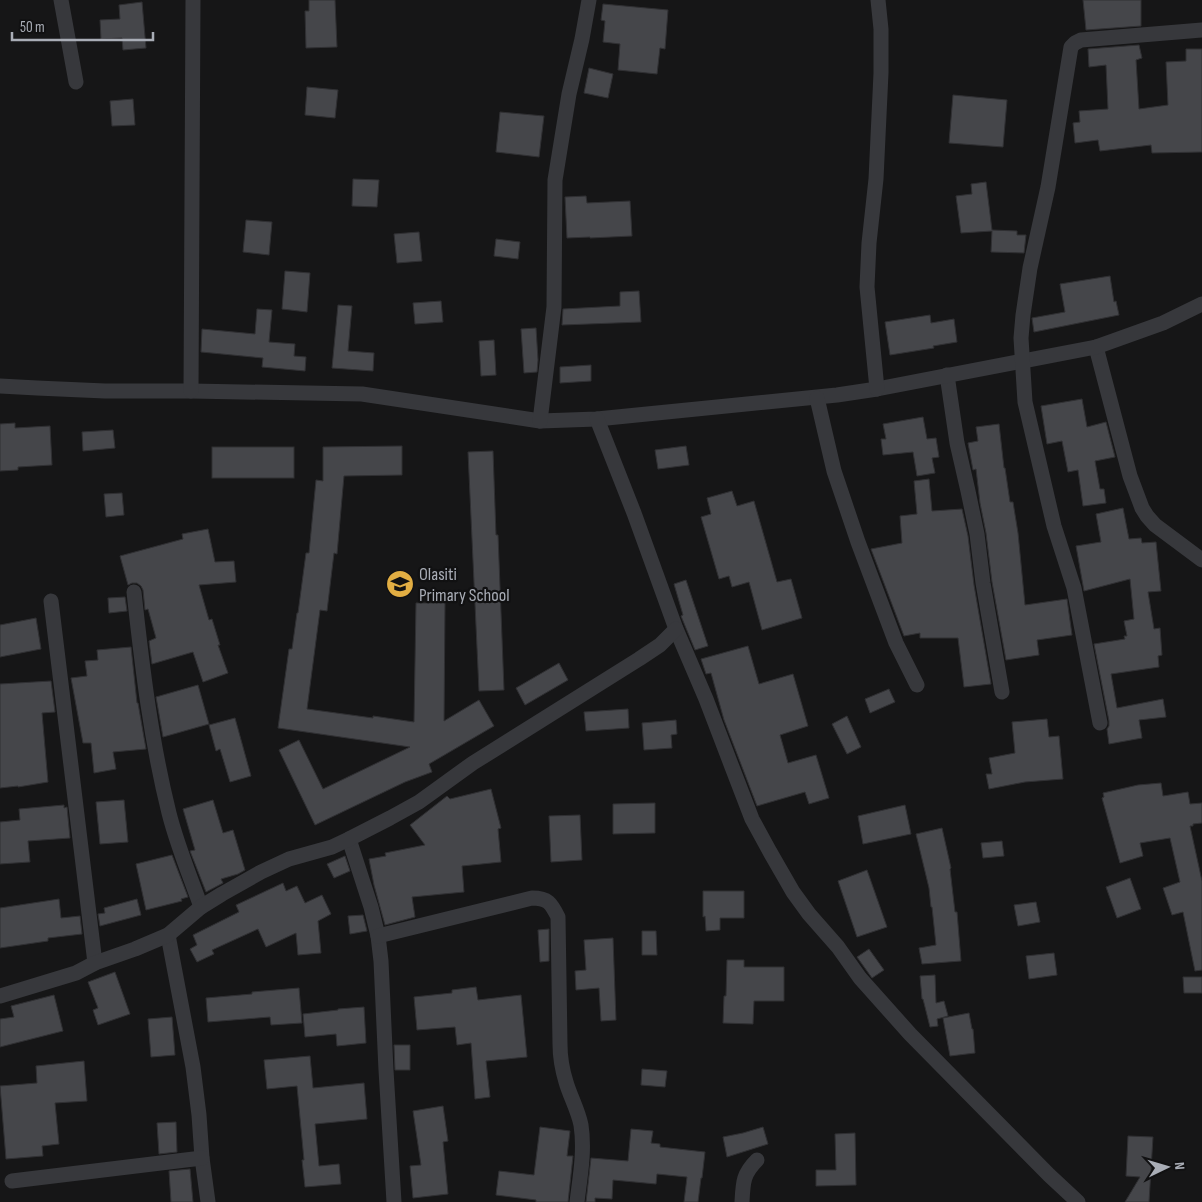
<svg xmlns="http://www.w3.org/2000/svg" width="1202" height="1202" font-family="'Sofia Sans Condensed',sans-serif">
	<rect width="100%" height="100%" fill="#161617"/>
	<!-- building -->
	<g fill="#45464a" stroke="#303033">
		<path d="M309 0H335L337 47 306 48 305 11H309Z"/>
		<path d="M1083 0H1141V26L1086 30Z"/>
		<path d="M142 2 146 48 123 50 122 38 101 39 100 20 120 19 119 5Z"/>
		<path d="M603 4 668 10 665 49 660 48 657 74 618 70 620 44 603 42 605 21 601 20Z"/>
		<path d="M1139 45 1142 58 1136 60 1139 109 1168 105 1166 62 1186 61V49H1202V152L1152 153 1151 145 1100 151 1098 140 1075 143 1073 123 1080 122 1079 111 1108 109 1106 65 1089 67 1088 49Z"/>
		<path d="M589 68 613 74 608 98 584 93Z"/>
		<path d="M307 87 338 90 335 118 305 115Z"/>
		<path d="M953 95 1007 100 1003 147 949 143Z"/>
		<path d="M133 99 135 125 112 126 110 101Z"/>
		<path d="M500 112 544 116 539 157 496 152Z"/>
		<path d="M353 179 379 180 377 207 352 206Z"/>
		<path d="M986 182 992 230 1017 231V235H1026L1024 253 991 252 992 231 961 233 956 196 972 194 971 184Z"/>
		<path d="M586 196 587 203 630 201 632 236 590 238V237L567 238 565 197Z"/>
		<path d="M246 220 272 222 269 255 243 252Z"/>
		<path d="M419 232 422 261 397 263 394 234Z"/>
		<path d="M496 239 520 242 518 259 494 256Z"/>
		<path d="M285 271 310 273 307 312 282 309Z"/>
		<path d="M1110 276 1114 302 1116 301 1119 315 1034 332 1032 318 1065 312 1060 284Z"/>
		<path d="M639 291 641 322 562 325 563 309 620 306V292Z"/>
		<path d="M441 301 443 322 415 324 413 303Z"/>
		<path d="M338 305 352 306 348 351 374 353 373 371 332 368Z"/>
		<path d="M257 309 272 310 269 342 295 344 294 356 306 357 305 371 262 367 263 358 201 352 202 329 255 334Z"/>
		<path d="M930 315 931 323 954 319 957 342 933 346 934 348 890 355 885 322Z"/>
		<path d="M536 328 538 360 537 372 524 373 521 329Z"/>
		<path d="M494 340 496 375 481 376 479 341Z"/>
		<path d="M591 365V381L560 383V367Z"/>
		<path d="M1082 399 1087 427 1106 422 1115 457 1095 461 1100 489H1104L1106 503 1083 506 1078 470 1068 472 1062 441 1047 444 1041 406Z"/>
		<path d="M923 417 927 439 936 438 939 457 932 458 935 473 917 476 913 452 883 455 881 439H886L883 424Z"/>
		<path d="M15 423V428L50 426 52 465 18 467V470L0 471V424Z"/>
		<path d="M999 424 1004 468H1005L1010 502H1013L1018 533 1025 605 1067 599 1072 635 1037 640 1039 655 1006 660 992 582 986 533 980 503 976 469 973 470 968 443 978 441 976 427Z"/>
		<path d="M113 430 115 448 83 451 82 432Z"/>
		<path d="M402 446V475L344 476 337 554 334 553 327 611 320 610 307 709 373 718V716L414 722 416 603H445L444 721 479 700 494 726 429 764 432 772 405 782 315 825 279 750 299 740 323 789 410 747 278 728 289 649H292L297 613H298L306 553H309L316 480 323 481V447Z"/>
		<path d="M686 446 689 465 658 469 655 450Z"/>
		<rect x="212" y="447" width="82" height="31"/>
		<path d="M493 451 496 535H498L504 690 479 691 468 452Z"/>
		<path d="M929 479 932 511 962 509 968 536 974 585 991 684 964 687 958 638H920V633L904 636 871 549 902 543 900 516 917 514 914 481Z"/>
		<path d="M732 491 737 506 754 501 777 582 791 579 802 618 762 630 749 582 732 587 729 576 719 579 701 517 711 514 707 498Z"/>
		<path d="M122 493 124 515 106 517 104 494Z"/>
		<path d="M1123 508 1129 539 1141 538 1142 543 1156 542 1161 591 1148 592 1154 629 1160 628 1162 655 1158 656 1159 667 1111 674 1117 708 1163 699 1166 717 1139 720 1142 738 1109 744 1107 729 1109 726V721L1094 644 1125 639 1124 636H1127L1124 621 1134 619 1130 579 1084 591 1076 546 1101 542 1096 514Z"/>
		<path d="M208 529 215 562 234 561 236 582 199 585 209 620 212 619 220 645H218L228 673 203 682 193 652 152 664 149 641 156 638 148 609 145 610 143 590 141 586 137 583H132L128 585 120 556 183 539 182 534Z"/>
		<path d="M686 580 708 646 695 650 681 616 683 615 674 584Z"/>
		<path d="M125 597 127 611 109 613 108 598Z"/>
		<path d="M36 618 41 649 0 657V625Z"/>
		<path d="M748 646 759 684 793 674 808 726 780 735 788 763 816 755 829 798 809 804 805 792 757 806 724 720 711 673 706 674 701 659Z"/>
		<path d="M131 647 137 703H138L146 749 113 752 116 769 94 773 91 743H83L71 678 87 676 85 661 98 660 97 650Z"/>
		<path d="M559 663 568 680 525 705 516 688Z"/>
		<path d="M51 681 55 712 42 713 48 782 18 787V786L0 788V684Z"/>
		<path d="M198 685 209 724 163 737 156 697Z"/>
		<path d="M889 689 895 702 870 713 865 699Z"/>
		<path d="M628 709 629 728 586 731 584 712Z"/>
		<path d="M847 716 861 747 847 754 832 724Z"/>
		<path d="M235 718 251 776 230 782 220 749 216 751 209 725Z"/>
		<path d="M1047 719 1049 737 1059 736 1063 779 1025 782 989 789 986 774H992L989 758 1015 753 1012 722Z"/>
		<path d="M676 720 677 734 671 735 672 748 644 750 642 723Z"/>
		<path d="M1161 783 1163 796 1188 792 1190 804 1202 803V823L1193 824V826H1190L1202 881V970L1195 971 1183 912 1172 915 1163 888 1180 882 1170 838 1140 843 1143 856 1120 863 1102 798 1104 797 1103 793 1138 785Z"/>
		<path d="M491 789 501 828 498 829 501 862 462 866 464 892 412 897 415 917 385 925 374 885 369 859 386 856 385 853 425 845 410 825 447 796 450 799Z"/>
		<path d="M124 800 128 842 100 844 96 802Z"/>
		<path d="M213 800 223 833 233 830 245 870 238 874 221 879 223 883 206 892 190 851 195 850 183 809Z"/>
		<path d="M655 803V833L613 834V804Z"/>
		<path d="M64 805V808L67 807 70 838 28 841 30 862 0 864V822L20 820 19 809Z"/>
		<path d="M905 805 911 834 863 844 858 816Z"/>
		<path d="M580 815 582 860 551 862 549 816Z"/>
		<path d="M942 828 951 868 950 869 955 912H957L961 961 922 964 919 948 936 945 932 907H931L929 888 916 834Z"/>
		<path d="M1002 841 1004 856 983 858 981 843Z"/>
		<path d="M172 855 188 897 181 899 182 901 146 910 136 864Z"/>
		<path d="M345 856 350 871 334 878 327 864Z"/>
		<path d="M867 870 887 927 857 937 838 881Z"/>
		<path d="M1130 878 1141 909 1117 918 1106 887Z"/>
		<path d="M283 883 286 891 297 886 305 903 322 895 331 914 318 921 321 953 298 955 296 933 266 947 258 929 212 950 214 954 197 962 190 949 197 945 193 935 239 912 236 905Z"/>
		<path d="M703 891H744V918H720V930L706 931 705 916 703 917Z"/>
		<path d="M59 899 61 918 80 916 82 934 48 938V941L0 948V908Z"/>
		<path d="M137 899 141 915 100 926 98 914 105 913 104 908Z"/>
		<path d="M1036 902 1040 922 1018 926 1014 905Z"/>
		<path d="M363 915 367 931 350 934 348 916Z"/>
		<path d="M549 929V961L540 962 538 930Z"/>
		<path d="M642 931H656L657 955H642Z"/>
		<path d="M613 938 616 1020 601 1021 599 988 576 990 575 971 586 970 584 940Z"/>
		<path d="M869 949 884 970 872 978 857 957Z"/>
		<path d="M1054 953 1057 975 1029 979 1026 956Z"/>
		<path d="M727 960H744V967H784V1001H754L753 1024 723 1023 724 996H726Z"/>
		<path d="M115 972 130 1014 98 1025 93 1010 98 1008 88 982Z"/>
		<path d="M935 975 936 1003 944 1001 948 1016 937 1019 938 1026 930 1027 923 999H922L920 976Z"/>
		<path d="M1183 977H1202V993H1184Z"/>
		<path d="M476 987 478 1000 521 995 527 1057 486 1061 490 1097 475 1099 471 1043 457 1045 455 1027 417 1030 414 997 452 993V990Z"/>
		<path d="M299 988 302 1023 271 1025 270 1017 208 1022 206 998 252 994V992Z"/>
		<path d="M54 995 63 1031 0 1047V1019L14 1017 11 1006Z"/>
		<path d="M364 1007 366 1043 337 1046 336 1034 305 1037 303 1014 338 1010V1009Z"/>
		<path d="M969 1013 972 1029H973L975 1053 950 1056 943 1018Z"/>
		<path d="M172 1017 175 1055 151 1057 148 1019Z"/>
		<path d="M394 1045H410V1070H395Z"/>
		<path d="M310 1056 313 1088 364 1083 367 1119 315 1124 319 1166 339 1164 341 1184 305 1187 302 1160H304L297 1086 267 1089 264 1060Z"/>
		<path d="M84 1061 87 1101 55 1103 59 1144 42 1146 43 1156 6 1159 0 1086 37 1083 36 1066Z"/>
		<path d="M642 1069 667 1071 665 1087 641 1085Z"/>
		<path d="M443 1106 448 1141 443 1142 448 1194 413 1198 410 1166 421 1165 413 1111Z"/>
		<path d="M176 1122 177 1152 159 1154 157 1123Z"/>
		<path d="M540 1127 570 1131 567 1156H573L568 1202H536V1200L496 1195 499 1171 534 1175Z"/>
		<path d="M763 1127 768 1144 727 1157 723 1137 743 1133Z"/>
		<path d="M631 1129 653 1131 651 1143 660 1144V1147L705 1152 702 1178H701L698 1202H684L687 1177 657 1174 656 1184 613 1180 612 1199 595 1198V1202H586L591 1158 628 1161Z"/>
		<path d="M855 1133 856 1185 816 1186V1170H836L835 1134Z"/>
		<path d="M1128 1136 1153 1137 1149 1202H1125L1140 1177 1126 1176Z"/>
		<path d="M190 1169 193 1202H171L169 1171Z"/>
	</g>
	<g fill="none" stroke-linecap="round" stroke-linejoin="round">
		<!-- street -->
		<g stroke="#37383c" stroke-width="15">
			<path d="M61 0 76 82"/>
			<path d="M1096 347 1130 476 1142 508 1147 516 1155 525 1202 560"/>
			<path d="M947 375 957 443 968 491 977 534 983 583 1002 692"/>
			<path d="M0 386 37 388 105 391H191L362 394 540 421 597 419 837 395 877 389 1096 347 1163 323 1202 304"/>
			<path d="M877 389 867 287 869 243 876 179 881 73V29L878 0"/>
			<path d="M191 391 193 0"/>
			<path d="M817 398 834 471 858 542 896 643 917 685"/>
			<path d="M597 419 634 513 676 629 706 699 732 767 752 819 770 852 793 892 809 914 838 947 860 978 910 1034 1049 1175 1078 1202"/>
			<path d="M540 421 554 307 555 180 569 94 582 39 589 0"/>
			<path d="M134 592C142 666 151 741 169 813 177 845 190 876 201 907"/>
			<path d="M51 601 95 963"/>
			<path d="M1100 723 1074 588 1054 526 1025 402 1021 338 1023 315 1030 268 1048 187 1071 47 1075 43 1081 40 1202 30"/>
			<path d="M349 839 371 907 378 936 381 961 386 1070 394 1202"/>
			<path d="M168 935 193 1067 199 1115 202 1158 208 1202"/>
			<path d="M378 936 532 898C548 898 551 903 558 917L560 1044C560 1057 562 1069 566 1082 570 1096 578 1110 581 1125 585 1151 580 1177 577 1202"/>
			<path d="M0 996 76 973 95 963 135 949 168 935 201 907 222 894 261 872 289 859 332 847 349 839 390 818 419 802 473 763 639 659 660 645 676 629"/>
			<path d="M12 1181 202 1158"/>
			<path d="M742 1202C743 1182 743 1174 757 1160"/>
		</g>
	</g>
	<!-- icons -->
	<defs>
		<g id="school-disc" transform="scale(1.4375)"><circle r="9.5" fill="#e2ae43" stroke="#111112"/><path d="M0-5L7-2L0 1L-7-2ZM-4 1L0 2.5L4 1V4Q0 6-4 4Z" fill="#111"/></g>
	</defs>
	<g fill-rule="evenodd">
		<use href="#school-disc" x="400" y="584"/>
	</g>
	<g text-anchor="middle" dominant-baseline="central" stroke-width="4.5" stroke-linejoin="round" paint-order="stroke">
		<!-- poi labels -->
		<g font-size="18" fill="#a9adb6" stroke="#111112" text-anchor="start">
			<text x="419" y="574">Olasiti<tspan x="419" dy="21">Primary School</tspan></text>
		</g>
	</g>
	<!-- north arrow -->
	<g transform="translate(1167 1167) rotate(85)" stroke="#111112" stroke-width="4" paint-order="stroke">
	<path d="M0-4L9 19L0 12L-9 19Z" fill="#a9adb6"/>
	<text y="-8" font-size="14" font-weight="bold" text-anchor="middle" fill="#a9adb6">N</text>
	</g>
	<!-- scale -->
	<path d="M12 32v8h141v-8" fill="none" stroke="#a9adb6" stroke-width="2.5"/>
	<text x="20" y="32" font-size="15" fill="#a9adb6" stroke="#111112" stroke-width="4" paint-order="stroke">50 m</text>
</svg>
